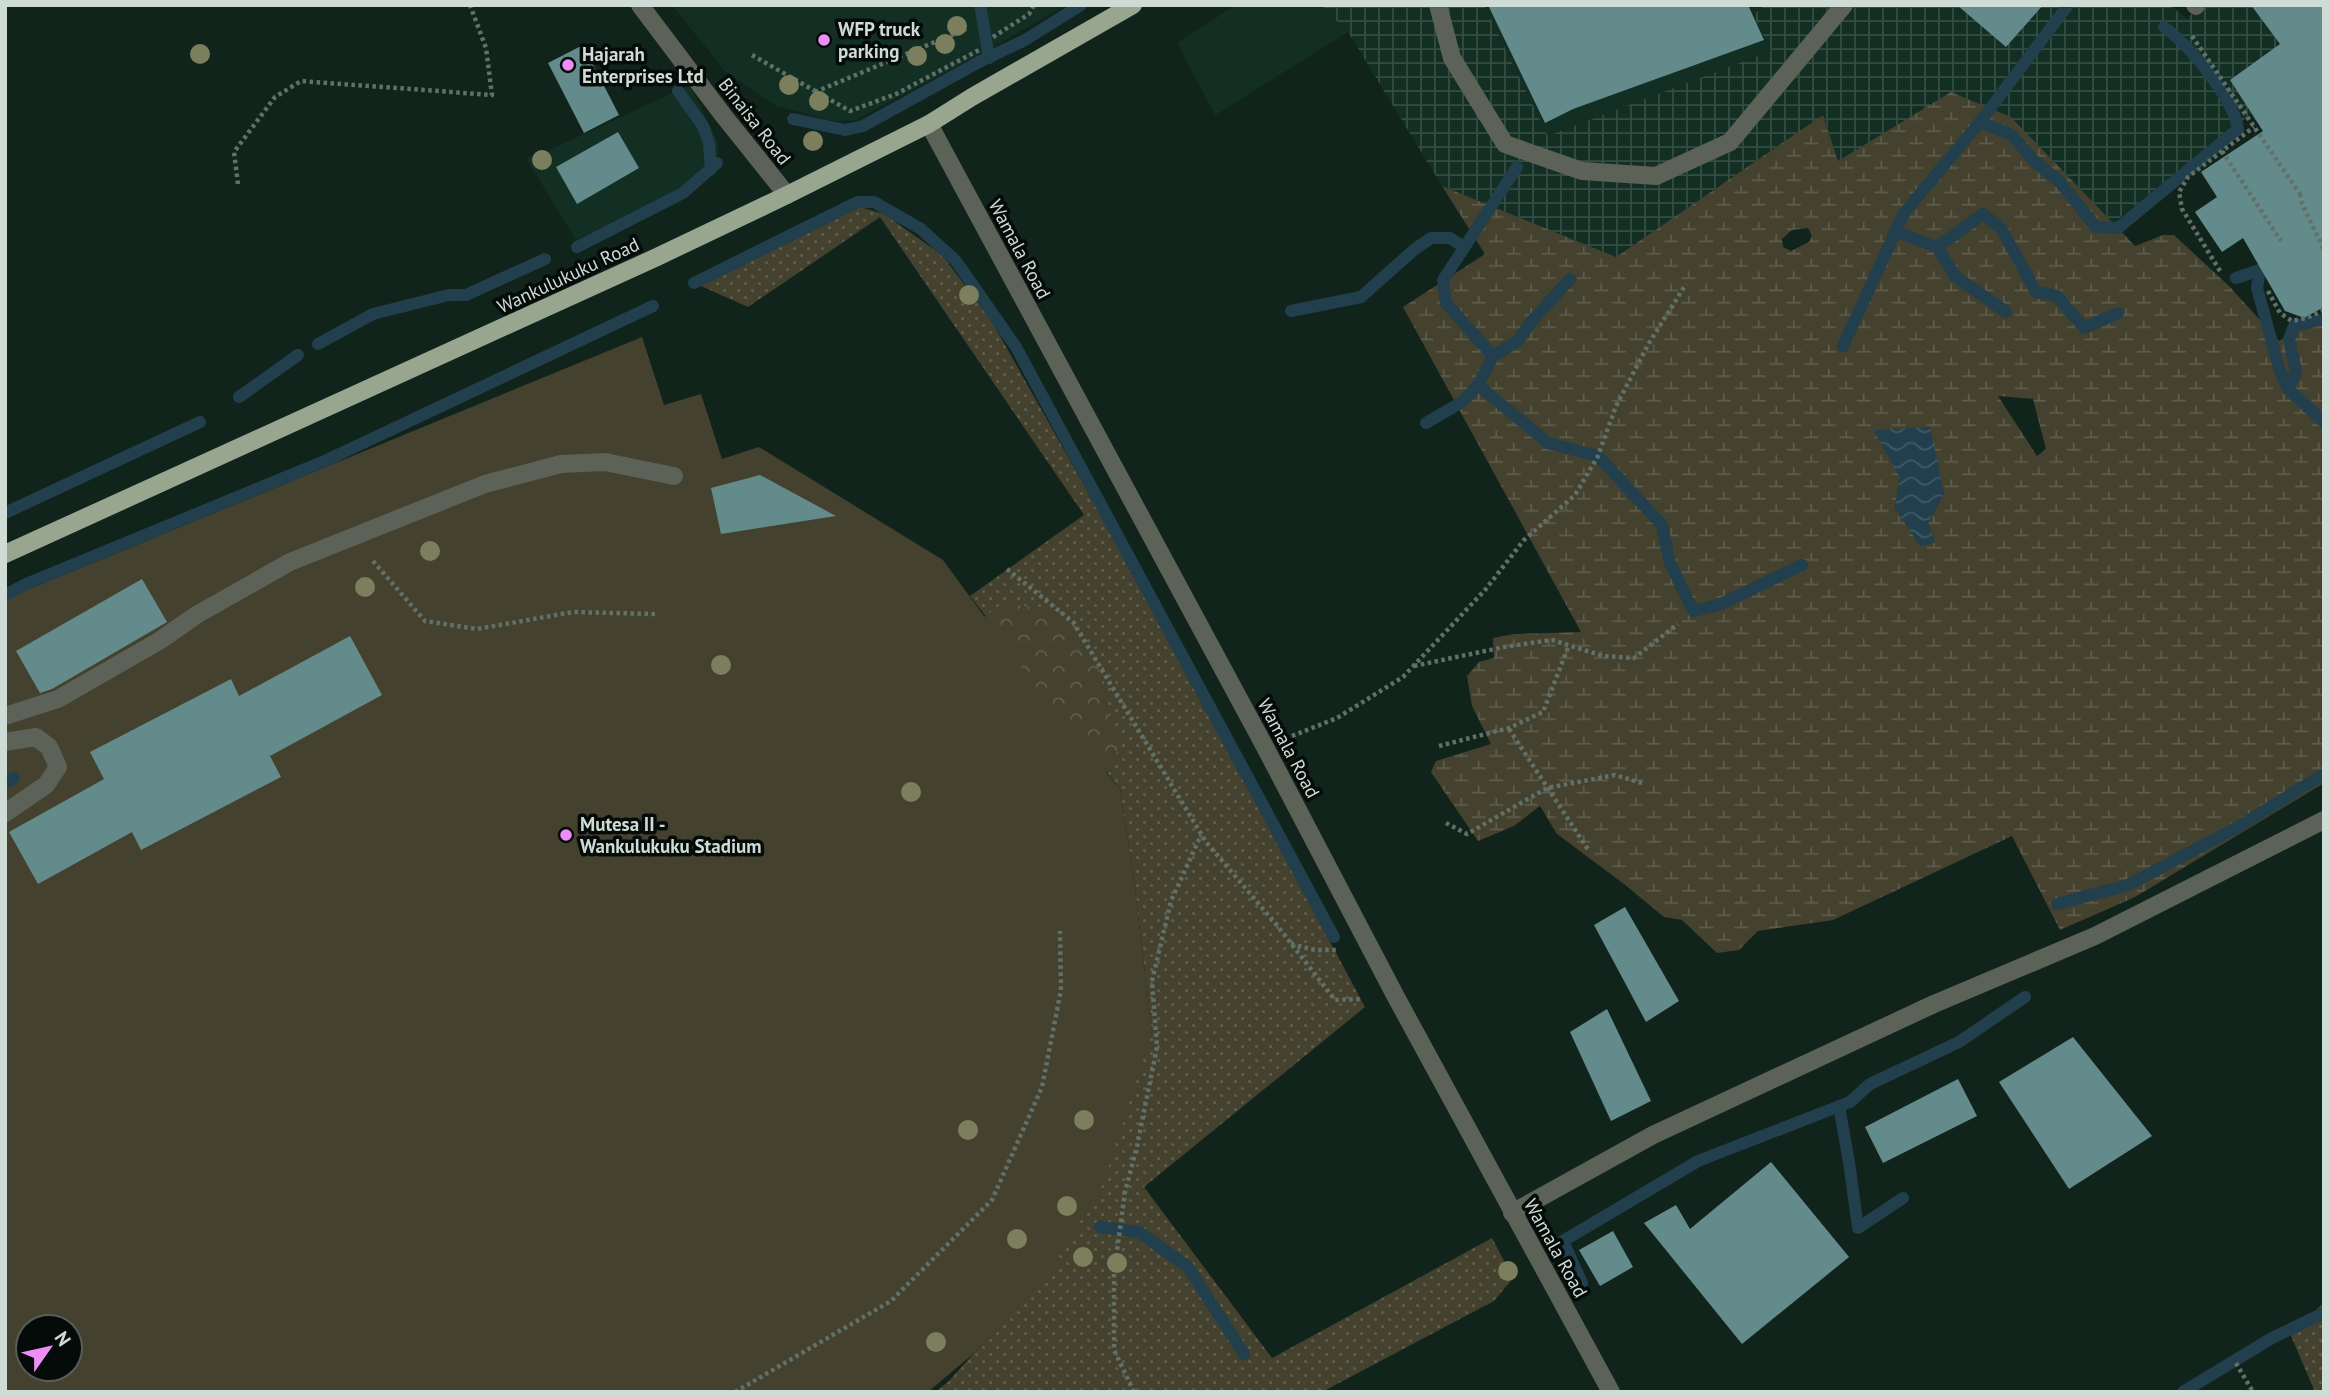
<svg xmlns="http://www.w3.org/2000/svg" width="2329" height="1397" font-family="'PT Sans',sans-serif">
	<defs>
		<pattern id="industrial-grid" width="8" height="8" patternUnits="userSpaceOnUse" patternTransform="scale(1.75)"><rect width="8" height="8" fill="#132f24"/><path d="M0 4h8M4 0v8" fill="none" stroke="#344d43"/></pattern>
		<pattern id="green-dots" width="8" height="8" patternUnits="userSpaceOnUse" patternTransform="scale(1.75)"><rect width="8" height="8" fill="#44412e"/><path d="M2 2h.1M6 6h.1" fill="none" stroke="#5e5c4b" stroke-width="1.8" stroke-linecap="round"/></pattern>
		<pattern id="forest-crowns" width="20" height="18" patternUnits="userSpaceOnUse" patternTransform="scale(1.75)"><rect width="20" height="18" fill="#44412e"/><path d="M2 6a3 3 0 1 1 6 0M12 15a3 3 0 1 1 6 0" fill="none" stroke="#5e5c4b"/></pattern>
		<pattern id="wetland-marsh" width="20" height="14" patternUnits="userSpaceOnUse" patternTransform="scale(1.75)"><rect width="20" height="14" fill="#44412e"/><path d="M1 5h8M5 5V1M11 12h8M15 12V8" fill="none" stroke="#5e5c4b"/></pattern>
		<pattern id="water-waves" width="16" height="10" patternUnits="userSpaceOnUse" patternTransform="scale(1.75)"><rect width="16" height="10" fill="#213f4c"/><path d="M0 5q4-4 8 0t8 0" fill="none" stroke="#405a65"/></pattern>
	</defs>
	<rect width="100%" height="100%" fill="#11241c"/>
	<!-- built -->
	<g fill="#132f24">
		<path d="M672 5H1066L981 54 855 120 834 121 776 106 725 71Z"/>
		<path d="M1236 5H1321L1348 32 1215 115 1177 43Z"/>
		<path d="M1484 5H1765L1753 15 1771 51 1548 137Z"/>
		<path d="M690 85 718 143V153L709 176 576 240 526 158 543 153Z"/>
	</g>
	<!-- industrial -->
	<path fill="url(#industrial-grid)" d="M1321 5H1484L1548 136 1771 51 1753 15 1765 5H2169L2188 19 2197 5H2324L2269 140 2251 114 2113 223 2101 210 1838 161 1823 115 1616 257 1442 186 1348 32Z"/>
	<!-- green -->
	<g fill="url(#green-dots)">
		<path d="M860 207 884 214 942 255 991 320 1121 551 1365 1007 1144 1187 1272 1358 1492 1238 1513 1278 1494 1301 1322 1392H935L948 1382 1054 1264 1152 1032 1134 881 1120 789 970 596 1084 515 880 217 748 307 701 286Z"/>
		<path d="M2324 1302V1392H2315L2291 1336Z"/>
	</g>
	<!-- forest -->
	<path fill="url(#forest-crowns)" d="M1003 603 1045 609 1094 653 1120 747 1099 785 944 647Z"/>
	<!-- wetland -->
	<path fill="url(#wetland-marsh)" fill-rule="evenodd" d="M1951 92 2011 117 2135 246 2163 235H2174L2229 286 2279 341 2324 316V783L2135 897 2060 930 2012 836 1833 920 1758 931 1739 950 1717 953 1682 920 1664 917 1624 884 1557 834 1540 806 1514 826 1478 841 1431 772 1436 761 1491 744 1472 706 1467 676 1479 662 1494 658 1493 638 1514 634 1581 632 1403 307 1485 254 1442 186 1616 257 1823 115 1838 161ZM1808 228 1812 236 1809 242 1791 251 1783 247 1782 239 1792 230ZM1998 396 2033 399 2046 449 2037 456ZM1900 478 1944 493 1928 523 1934 542 1895 509Z"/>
	<!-- pitch -->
	<path fill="#44412e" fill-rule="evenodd" d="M642 337 664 405 701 394 722 459 759 447 943 560 1036 687 1120 789 1134 881 1152 1032 1103 1184 1054 1264 1045 1277 973 1354 928 1392H5V599ZM28 1327H70V1369H28Z"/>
	<!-- water -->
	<path fill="url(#water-waves)" d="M1930 427 1944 493 1928 523 1935 543 1920 546 1895 508 1900 478 1873 430Z"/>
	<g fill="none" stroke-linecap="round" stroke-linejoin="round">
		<!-- stream -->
		<g stroke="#213f4c" stroke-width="12">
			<path d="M980 5 989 58"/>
			<path d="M678 91 703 126 709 143 711 169"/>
			<path d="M793 119 845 130 863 126 979 62 1025 40 1081 5"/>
			<path d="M1980 122 2012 135 2033 160 2059 181 2096 227 2118 228 2238 129C2233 98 2190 46 2164 27"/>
			<path d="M1517 167 1443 280 1446 303 1493 356 1478 385 1548 443 1598 456 1662 525 1670 563 1693 611 1721 604 1802 565"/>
			<path d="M1895 231 1937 247 1955 276 2006 312"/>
			<path d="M577 247 683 193 717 163"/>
			<path d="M1937 247 1983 214 2001 228 2036 292 2057 296 2084 328 2118 313"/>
			<path d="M2274 262 2260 270 2257 288 2280 371 2288 389 2324 422"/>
			<path d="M2236 278 2260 270"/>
			<path d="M694 283 857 202H874L921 229 956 261 1016 347 1334 937"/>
			<path d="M1291 311 1361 297 1415 249 1431 238H1450L1464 247"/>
			<path d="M318 344 373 314 449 295H466L545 259"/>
			<path d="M1843 346 1904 213 1980 122 2068 5"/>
			<path d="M1493 356 1518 341 1531 322 1570 279"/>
			<path d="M2288 389 2296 371 2289 339 2294 326 2324 319"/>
			<path d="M239 397 298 355"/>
			<path d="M1426 423 1462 402 1478 385"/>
			<path d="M5 513 200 422"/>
			<path d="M5 595 26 584 327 460 653 306"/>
			<path d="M5 783 14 778"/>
			<path d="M2057 904 2128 885 2238 827 2324 774"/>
			<path d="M1839 1106 1849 1162 1858 1228 1903 1198"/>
			<path d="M1100 1227 1139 1232 1188 1267 1244 1354"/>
			<path d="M1582 1283 1563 1241 1698 1161 1850 1102 1870 1084 1959 1042 2025 997"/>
			<path d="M2183 1392 2272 1338 2324 1313"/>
		</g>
	</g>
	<!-- building -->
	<g fill="#648b8b">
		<path d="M1488 5H1748L1764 40 1573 109 1545 123Z"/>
		<path d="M1957 5H2043L2006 47Z"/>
		<path d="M2251 5H2324V307L2304 318 2285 311 2243 238 2222 252 2195 212 2217 197 2201 172 2263 131 2230 80 2280 44Z"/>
		<path d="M583 45 619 115 584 133 548 63Z"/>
		<path d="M618 132 639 168 577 204 556 167Z"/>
		<path d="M760 475 836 516 721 534 711 488Z"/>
		<path d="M142 579 167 622 52 689 40 693 16 651Z"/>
		<path d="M350 636 382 695 270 756 281 777 141 850 132 832 38 884 9 832 104 779 90 752 231 679 239 696Z"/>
		<path d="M1625 907 1679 1001 1646 1022 1594 925Z"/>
		<path d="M1607 1009 1651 1101 1611 1121 1570 1032Z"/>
		<path d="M2073 1037 2152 1136 2069 1189 1999 1082Z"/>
		<path d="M1958 1079 1977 1116 1883 1163 1865 1127Z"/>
		<path d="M1771 1162 1849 1257 1742 1344 1644 1223 1676 1205 1690 1229Z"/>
		<path d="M1613 1231 1633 1267 1600 1286 1579 1250Z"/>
	</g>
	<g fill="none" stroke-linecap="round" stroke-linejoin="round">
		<!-- path -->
		<g stroke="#61716a" stroke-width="4.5" stroke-dasharray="3.5 3.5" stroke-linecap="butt">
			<path d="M2192 36 2302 197"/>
			<path d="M993 37 1029 14 1034 5"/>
			<path d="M752 55 850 111 896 94 979 50"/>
			<path d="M815 92 966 29"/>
			<path d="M2222 151 2281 241"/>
			<path d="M238 184 234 152 275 97 301 81 492 95 486 48 470 5"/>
			<path d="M2300 194 2302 204 2324 250"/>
			<path d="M2220 271 2182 209 2179 192 2188 177 2254 127"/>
			<path d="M2268 291 2280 313 2292 321 2306 318 2324 310"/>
			<path d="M373 561 425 621 477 629 573 612 655 614"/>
			<path d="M1007 569 1073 622 1206 842 1276 924 1335 1000 1363 999"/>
			<path d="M1414 666 1504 647 1552 640 1603 656 1634 658 1678 624"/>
			<path d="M1509 729 1589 851"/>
			<path d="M1292 736 1337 718 1403 677 1485 590 1524 540 1575 495 1598 456 1616 406 1649 343 1686 284"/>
			<path d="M1439 746 1509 728 1543 712 1569 645"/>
			<path d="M1446 823 1467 834 1547 788 1615 775 1642 783"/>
			<path d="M1291 944 1315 950H1338"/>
			<path d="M2236 1363 2253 1392"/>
			<path d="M735 1392 891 1301 992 1200 1042 1087 1061 990 1060 931"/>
			<path d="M1134 1392 1114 1350V1273L1125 1192 1137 1146 1157 1047 1152 981 1171 901 1201 835"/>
		</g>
		<!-- minor -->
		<g stroke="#5c6257" stroke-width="18">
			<path d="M640 5 723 115 787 195"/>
			<path d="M1438 5 1452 58 1505 144 1582 171 1656 176 1730 142 1844 5"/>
			<path d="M2195 5 2196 6"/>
			<path d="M929 124 1265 747 1396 997 1611 1392"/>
			<path d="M5 716 58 699 159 641 198 614 290 562 485 484 561 464 605 462 674 476"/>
			<path d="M5 742 36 737 49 747 58 767 46 785 5 813"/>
			<path d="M1512 1213 1653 1135 1934 1004 2095 936 2324 820"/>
		</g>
		<!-- major -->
		<path stroke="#98a68f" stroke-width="18" d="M5 554 657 257 787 195 929 124 972 97 1133 5"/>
	</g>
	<!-- trees -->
	<g fill="#7b7f5d">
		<circle cx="957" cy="26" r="10"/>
		<circle cx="945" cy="44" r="10"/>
		<circle cx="200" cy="54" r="10"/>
		<circle cx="917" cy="56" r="10"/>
		<circle cx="789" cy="85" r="10"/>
		<circle cx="819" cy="101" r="10"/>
		<circle cx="813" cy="141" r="10"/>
		<circle cx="542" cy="160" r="10"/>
		<circle cx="969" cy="295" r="10"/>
		<circle cx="430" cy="551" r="10"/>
		<circle cx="365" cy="587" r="10"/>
		<circle cx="721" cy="665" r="10"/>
		<circle cx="911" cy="792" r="10"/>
		<circle cx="1084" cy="1120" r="10"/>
		<circle cx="968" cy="1130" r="10"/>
		<circle cx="1067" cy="1206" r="10"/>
		<circle cx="1017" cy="1239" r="10"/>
		<circle cx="1083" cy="1257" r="10"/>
		<circle cx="1117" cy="1263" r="10"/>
		<circle cx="1508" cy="1271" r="10"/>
		<circle cx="936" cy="1342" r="10"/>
	</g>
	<!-- markers -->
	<g fill="#ee8cf8" stroke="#050b08" stroke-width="2.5">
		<circle cx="824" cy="40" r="7"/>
		<circle cx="568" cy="65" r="7"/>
		<circle cx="566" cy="835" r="7"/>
	</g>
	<g text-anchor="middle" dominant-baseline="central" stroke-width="7" stroke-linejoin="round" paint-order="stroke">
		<!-- poi labels -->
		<g font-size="19" font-weight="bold" fill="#cfdbd5" stroke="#050b08" text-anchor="start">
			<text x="838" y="29">WFP truck<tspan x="838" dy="22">parking</tspan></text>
			<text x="582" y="54">Hajarah<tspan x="582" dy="22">Enterprises Ltd</tspan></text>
			<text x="580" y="824">Mutesa II -<tspan x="580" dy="22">Wankulukuku Stadium</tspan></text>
		</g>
		<!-- street labels -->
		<g font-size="19" fill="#cfdbd5" stroke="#050b08">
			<text transform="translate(755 121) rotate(52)">Binaisa Road</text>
			<text transform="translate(1020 249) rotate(62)">Wamala Road</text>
			<text transform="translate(568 275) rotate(-25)">Wankulukuku Road</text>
			<text transform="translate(1289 748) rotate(62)">Wamala Road</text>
			<text transform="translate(1556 1248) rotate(61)">Wamala Road</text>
		</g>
	</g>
	<!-- border -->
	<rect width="2329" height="1397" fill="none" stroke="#cfdbd5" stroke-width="14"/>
	<!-- north arrow -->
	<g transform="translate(49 1348) rotate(56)"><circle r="33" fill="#050b08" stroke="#565e5a" stroke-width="2"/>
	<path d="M0-5L12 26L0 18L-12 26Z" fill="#ee8cf8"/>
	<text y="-10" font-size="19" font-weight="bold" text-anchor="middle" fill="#cfdbd5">N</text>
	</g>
</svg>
